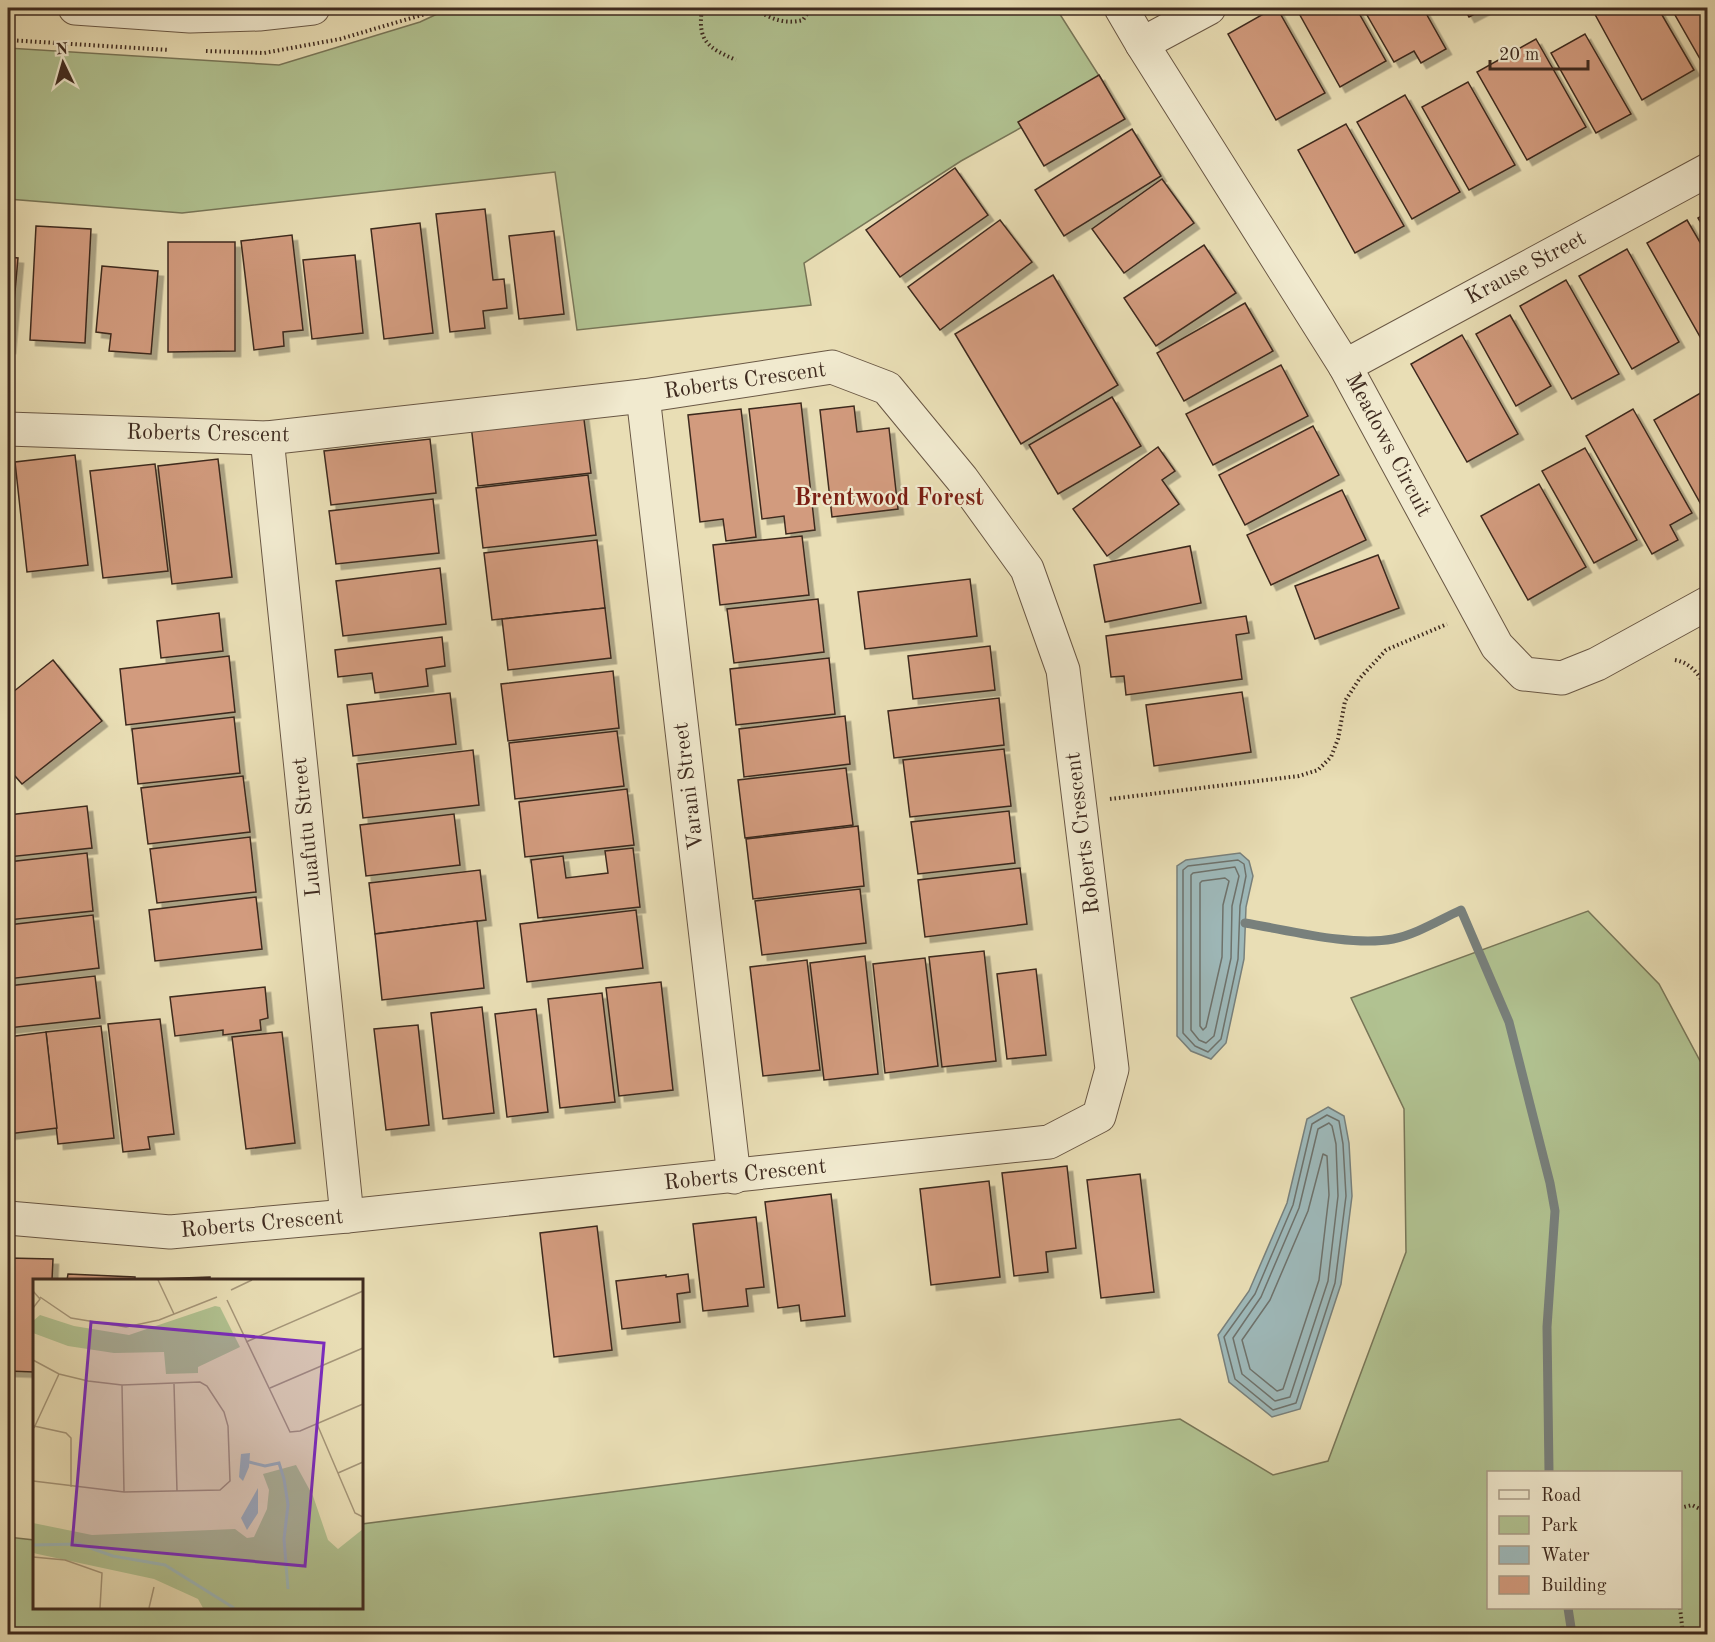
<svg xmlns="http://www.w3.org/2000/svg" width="1715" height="1642" font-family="'Old Standard TT',serif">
	<defs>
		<filter id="shadow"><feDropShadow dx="5.5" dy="5.5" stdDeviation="0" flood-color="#0004"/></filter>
	</defs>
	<rect width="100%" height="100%" fill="#e9deb5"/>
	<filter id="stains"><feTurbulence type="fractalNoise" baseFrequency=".00333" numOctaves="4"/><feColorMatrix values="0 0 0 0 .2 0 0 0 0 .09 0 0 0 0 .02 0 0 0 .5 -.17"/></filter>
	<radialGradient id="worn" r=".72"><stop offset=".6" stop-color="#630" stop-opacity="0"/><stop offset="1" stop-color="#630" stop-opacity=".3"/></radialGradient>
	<!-- green -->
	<g fill="#b1c291" stroke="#787658" stroke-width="1.5" fill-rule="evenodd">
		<path d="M450 8H1056L1103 82 961 161 804 263 811 305 577 330 555 172 182 213 8 199V48L279 65 420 22Z"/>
		<path d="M1588 911 1659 984 1707 1074V1634H8V1537L34 1540V1608H362V1524L1180 1419 1273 1475 1328 1461 1406 1252 1404 1109 1351 998ZM1488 1472H1680V1608H1488Z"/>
	</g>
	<!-- water -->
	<g fill="#9eb9ba" stroke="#78807c" stroke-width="1.5">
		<path d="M1240 853 1249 861 1253 876 1246 907 1244 959 1226 1043 1211 1059 1191 1051 1177 1036V866L1186 860Z"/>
		<path d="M1328 1107 1344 1116 1349 1143 1352 1196 1341 1284 1300 1409 1272 1417 1229 1382 1218 1335 1249 1291 1287 1203 1307 1119Z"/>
	</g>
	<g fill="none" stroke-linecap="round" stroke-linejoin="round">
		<!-- shore -->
		<g stroke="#6e726c" stroke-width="1.5">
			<path d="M1238 860 1244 864 1246 876 1240 906 1238 959 1221 1039 1208 1052 1195 1046 1183 1033V870L1188 866Z"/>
			<path d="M1235 867 1239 876 1232 906 1231 958 1214 1036 1206 1043 1199 1040 1191 1030V875L1193 873Z"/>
			<path d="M1225 878 1229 881 1223 905 1222 957 1206 1027 1203 1030 1200 1026V883L1202 881Z"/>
			<path d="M1327 1115 1339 1121 1343 1144 1346 1196 1335 1283 1296 1403 1273 1410 1235 1379 1224 1337 1255 1294 1293 1205 1312 1124Z"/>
			<path d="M1329 1123 1332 1126 1336 1144 1338 1196 1328 1281 1290 1397 1275 1401 1242 1374 1233 1338 1261 1297 1299 1208 1318 1129Z"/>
			<path d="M1323 1154 1327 1156 1329 1195 1319 1280 1283 1389 1277 1391 1250 1369 1242 1340 1270 1300 1308 1211Z"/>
		</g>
		<!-- stream -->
		<g stroke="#78807c" stroke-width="9">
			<path d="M1245 923C1288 930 1351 947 1393 939 1417 934 1439 920 1461 910L1509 1022 1550 1183 1555 1211 1547 1327 1549 1472"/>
			<path d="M1568 1608 1572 1634"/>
			<path d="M8 1633 54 1632 60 1634"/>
		</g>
	</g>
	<!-- building -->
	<g fill="#d29b7e" stroke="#3e2a1f" stroke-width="1.5" filter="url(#shadow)">
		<path d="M1274 8H1277L1325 93 1276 120 1228 34Z"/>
		<path d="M1296 8H1356L1386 61 1340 87Z"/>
		<path d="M1363 8H1423L1446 49 1421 63 1414 51 1394 62Z"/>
		<path d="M1464 8H1486L1469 17Z"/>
		<path d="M1595 8H1658L1694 70 1642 100 1592 9Z"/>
		<path d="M1671 8H1708V62L1703 64Z"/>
		<path d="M1585 34 1631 114 1596 133 1551 53Z"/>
		<path d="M1536 39 1586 127 1527 160 1477 72Z"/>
		<path d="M1099 75 1125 119 1044 166 1018 122Z"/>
		<path d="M1468 82 1515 165 1469 190 1422 107Z"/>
		<path d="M1405 95 1460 192 1412 219 1357 122Z"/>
		<path d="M1346 124 1404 226 1355 253 1298 150Z"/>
		<path d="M1132 129 1161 176 1064 236 1035 190Z"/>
		<path d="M955 168 988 215 900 277 866 230Z"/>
		<path d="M1162 179 1194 223 1124 273 1092 229Z"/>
		<path d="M485 209 493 280 504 279 507 308 483 311 485 328 450 332 436 214Z"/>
		<path d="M1708 212V235L1698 218Z"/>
		<path d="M1000 220 1032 262 940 330 908 287Z"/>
		<path d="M1687 220 1708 256V340L1703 342 1647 243Z"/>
		<path d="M420 223 433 333 384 339 371 229Z"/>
		<path d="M36 226 91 229 85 343 30 340Z"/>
		<path d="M554 231 564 314 519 319 509 236Z"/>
		<path d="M292 235 303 330 283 332 284 346 254 350 241 241Z"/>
		<path d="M168 242H235V351L168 352Z"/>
		<path d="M1204 245 1236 293 1156 346 1124 298Z"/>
		<path d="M1627 249 1679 342 1632 369 1579 276Z"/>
		<path d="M355 255 363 333 312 339 303 260Z"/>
		<path d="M8 257 18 258 10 348H8Z"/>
		<path d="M102 266 158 271 151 354 109 351 111 334 96 332Z"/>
		<path d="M1053 275 1118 385 1021 444 955 334Z"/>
		<path d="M1566 280 1619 374 1572 399 1520 306Z"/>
		<path d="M1245 303 1273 351 1184 401 1157 353Z"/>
		<path d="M1510 315 1551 386 1516 406 1476 334Z"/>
		<path d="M1462 335 1518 434 1467 462 1411 364Z"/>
		<path d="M1281 365 1308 416 1213 465 1186 414Z"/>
		<path d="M1704 391 1708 397V506L1703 508 1654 420Z"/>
		<path d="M1112 397 1141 446 1058 494 1029 445Z"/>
		<path d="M801 403 815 530 786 534 784 516 762 519 749 409Z"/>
		<path d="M854 406 857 432 889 428 898 509 832 517 820 410Z"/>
		<path d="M741 409 756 537 726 541 723 519 700 522 688 415Z"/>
		<path d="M1633 409 1692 513 1670 525 1678 540 1652 554 1586 436Z"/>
		<path d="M583 412 591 473 478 486 471 425Z"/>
		<path d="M1313 426 1339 475 1245 525 1219 475Z"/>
		<path d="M430 439 436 493 331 505 324 451Z"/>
		<path d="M1158 447 1175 471 1162 480 1179 504 1107 556 1073 509Z"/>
		<path d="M1585 448 1637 540 1594 563 1542 471Z"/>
		<path d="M75 455 88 565 27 572 15 462Z"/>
		<path d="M218 459 232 577 172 584 158 466Z"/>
		<path d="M155 464 168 571 103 578 90 471Z"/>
		<path d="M588 475 596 535 483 548 476 488Z"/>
		<path d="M1539 484 1586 567 1528 600 1481 516Z"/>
		<path d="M1342 490 1366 540 1271 585 1247 535Z"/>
		<path d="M433 499 439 553 336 564 329 511Z"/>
		<path d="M802 536 809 595 720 605 713 545Z"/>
		<path d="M597 540 605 608 492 620 484 553Z"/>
		<path d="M1190 546 1201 603 1105 622 1094 565Z"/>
		<path d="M1378 555 1399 608 1315 639 1295 586Z"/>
		<path d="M440 568 446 624 343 636 336 581Z"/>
		<path d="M970 579 977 636 865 649 858 592Z"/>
		<path d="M818 599 824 652 734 663 727 609Z"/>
		<path d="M605 608 611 658 508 670 502 619Z"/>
		<path d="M219 613 223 651 161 658 157 621Z"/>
		<path d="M1246 616 1249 633 1236 635 1242 679 1126 695 1124 676 1111 677 1106 636Z"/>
		<path d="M442 637 445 666 426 669 428 686 375 693 372 673 338 677 335 650Z"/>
		<path d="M990 646 995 690 913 699 908 656Z"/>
		<path d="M229 656 235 712 126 725 120 669Z"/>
		<path d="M829 658 835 714 736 725 730 669Z"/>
		<path d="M53 660 102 721 22 784 8 768V696Z"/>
		<path d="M613 671 619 728 508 741 501 684Z"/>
		<path d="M1242 692 1251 752 1154 766 1146 705Z"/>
		<path d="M450 693 456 744 353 756 347 705Z"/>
		<path d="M999 698 1004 745 894 758 888 711Z"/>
		<path d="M845 716 850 764 744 777 739 729Z"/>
		<path d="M234 717 240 773 138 784 132 729Z"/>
		<path d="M617 731 624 786 515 799 509 743Z"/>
		<path d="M1004 749 1011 806 910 817 903 760Z"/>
		<path d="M473 750 479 805 363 818 357 764Z"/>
		<path d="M846 768 853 825 745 838 738 780Z"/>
		<path d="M243 776 250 832 148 844 141 788Z"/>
		<path d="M627 789 634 845 525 857 519 802Z"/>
		<path d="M87 806 92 848 8 857V815Z"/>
		<path d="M1009 811 1015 863 918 874 911 822Z"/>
		<path d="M454 814 460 865 366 876 360 825Z"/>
		<path d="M858 826 864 886 753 899 746 839Z"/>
		<path d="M250 837 256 892 157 903 150 849Z"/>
		<path d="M633 848 640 907 538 918 531 860 563 856 566 878 608 873 605 851Z"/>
		<path d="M87 853 93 911 8 920V862Z"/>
		<path d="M1020 868 1027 924 925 937 918 880Z"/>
		<path d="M480 870 486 920 375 934 369 883Z"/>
		<path d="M860 889 866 943 762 955 755 901Z"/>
		<path d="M256 897 262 949 155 961 149 910Z"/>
		<path d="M636 910 643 968 527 982 520 924Z"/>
		<path d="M93 915 99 968 8 979V925Z"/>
		<path d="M477 921 484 988 382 1000 375 934Z"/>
		<path d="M984 951 996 1061 942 1067 929 957Z"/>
		<path d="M865 956 878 1074 824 1080 810 963Z"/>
		<path d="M925 958 938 1066 885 1073 873 964Z"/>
		<path d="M807 960 820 1070 763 1076 750 967Z"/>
		<path d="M1036 969 1046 1055 1007 1059 997 974Z"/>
		<path d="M95 976 100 1018 8 1028V986Z"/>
		<path d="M661 982 673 1090 619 1096 606 988Z"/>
		<path d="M265 987 268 1018 260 1020 261 1030 223 1035V1030L175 1036 170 997Z"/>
		<path d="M602 993 615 1102 560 1108 548 999Z"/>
		<path d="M482 1007 494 1113 443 1119 431 1013Z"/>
		<path d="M536 1009 548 1112 507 1117 495 1014Z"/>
		<path d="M160 1019 174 1134 148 1137 150 1149 123 1152 108 1024Z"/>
		<path d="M418 1025 429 1125 386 1130 374 1029Z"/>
		<path d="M101 1026 114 1138 58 1144 46 1032Z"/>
		<path d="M46 1032 57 1128 8 1134V1037Z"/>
		<path d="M282 1032 295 1143 246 1149 232 1037Z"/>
		<path d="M1067 1166 1076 1248 1046 1252 1048 1272 1014 1276 1002 1173Z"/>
		<path d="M1140 1174 1154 1292 1101 1298 1087 1180Z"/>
		<path d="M989 1181 1000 1277 931 1285 920 1189Z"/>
		<path d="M831 1194 845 1316 801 1321 799 1305 778 1308 765 1202Z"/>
		<path d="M756 1217 764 1287 746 1289 748 1306 703 1311 693 1224Z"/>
		<path d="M597 1226 612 1350 554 1357 540 1233Z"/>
		<path d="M8 1258 53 1259 52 1280H34V1372L8 1371Z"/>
		<path d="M68 1274 135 1277V1280H67Z"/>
		<path d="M688 1274 690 1292 677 1294 680 1322 622 1329 616 1281 666 1275V1277Z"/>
		<path d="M210 1277V1280H153V1279Z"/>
	</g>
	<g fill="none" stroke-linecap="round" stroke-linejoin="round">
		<!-- minor casing -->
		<g stroke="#695744" stroke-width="35">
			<g id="minor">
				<path d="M75 8 190 16 259 14 313 8"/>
				<path d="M1121 8 1142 44 1345 366 1497 646 1524 674 1562 678 1597 664 1708 603"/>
				<path d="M1142 44 1209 8"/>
				<path d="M1345 366 1708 170"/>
				<path d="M643 396 734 1177"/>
				<path d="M8 429 267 438 643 396 832 367 887 388 962 479 1027 569 1063 670 1112 1069 1099 1116 1049 1142 347 1216 170 1232 8 1218"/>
				<path d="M267 438 347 1216"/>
			</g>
		</g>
		<!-- path -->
		<g stroke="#3e2a1f" stroke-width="4" stroke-dasharray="1.5 3" stroke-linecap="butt">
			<path d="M705 8 702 9C697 42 709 48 736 60"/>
			<path d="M753 8C770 18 783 25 803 20L811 8"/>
			<path d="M8 40 169 50"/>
			<path d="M206 51 264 53 340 39 425 14 439 8"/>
			<path d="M1675 660C1692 663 1700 676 1708 691"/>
			<path d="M1110 799 1299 776 1318 770 1331 757 1338 739 1345 701 1360 678 1386 650 1447 624"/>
			<path d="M1680 1508 1692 1505 1708 1513"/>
			<path d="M1680 1608 1683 1634"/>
		</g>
		<!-- minor -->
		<use href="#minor" stroke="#f1eacf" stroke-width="33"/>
	</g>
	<g text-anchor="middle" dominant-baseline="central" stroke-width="4.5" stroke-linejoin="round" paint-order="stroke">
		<!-- street labels -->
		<g font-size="22" fill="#3e2a1f" stroke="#f1eacf">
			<text transform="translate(1526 268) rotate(-28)">Krause Street</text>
			<text transform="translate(745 381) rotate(-8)">Roberts Crescent</text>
			<text transform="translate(208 434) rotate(1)">Roberts Crescent</text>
			<text transform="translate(1388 445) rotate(62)">Meadows Circuit</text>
			<text transform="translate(689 786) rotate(-97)">Varani Street</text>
			<text transform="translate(307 827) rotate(-96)">Luafutu Street</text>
			<text transform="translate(1083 833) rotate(-97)">Roberts Crescent</text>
			<text transform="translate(745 1175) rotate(-6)">Roberts Crescent</text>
			<text transform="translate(262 1224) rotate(-5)">Roberts Crescent</text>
		</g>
		<!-- neighbourhood labels -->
		<g font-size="24" font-weight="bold" fill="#7a1f14" stroke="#f1eacf">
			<text x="889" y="499">Brentwood Forest</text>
		</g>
	</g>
	<!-- overview -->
	<g transform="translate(33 1279)">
		<rect width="330" height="330" fill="#e9deb5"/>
		<path d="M182 27 187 28 207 68 165 88V94L133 95 131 73 81 74 35 67 0 54V42L7 36 41 47 96 56ZM263 186 280 217 295 261 305 270 330 250V329H170L165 320 121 300 0 274V244L59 256 202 250 214 259 221 258 234 230 236 211 230 195Z" fill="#b1c291"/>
		<path d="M217 174 216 188 210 202 206 198 208 175ZM225 209V234L214 251 208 239Z" fill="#9eb9ba"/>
		<path fill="none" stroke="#9eb9ba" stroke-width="3" d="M216 183 232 187 246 184 251 200 255 226 251 260 255 310M0 266 46 265 80 277 132 286 201 329"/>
		<path fill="none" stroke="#a59679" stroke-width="1.5" d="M125 1 141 35M198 11 219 1M0 12 7 20 0 29M7 18 38 39 93 48 126 41 184 18M194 21 257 153 267 152 330 125M213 63 330 12M0 81 26 95 55 102 89 106 167 103 174 107 191 133 195 147 197 202 187 211 91 213 0 202M141 105 144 212M89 106 91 213M237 109 330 69M284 145 322 234 330 238M1 147 33 154 38 159V208M1 149 26 95M305 194 330 183M0 278 32 281 69 294 67 329M116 329 121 308"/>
		<path fill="#7b2cbf" fill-opacity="0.15" stroke="#7b2cbf" stroke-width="3" d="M58 43 291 64 272 287 39 266Z"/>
		<rect width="330" height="330" fill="none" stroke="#3e2a1f" stroke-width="3"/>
	</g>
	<!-- margin -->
	<rect width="1715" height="1642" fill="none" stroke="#e9deb5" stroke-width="30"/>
	<rect x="9" y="9" width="1697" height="1624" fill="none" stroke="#3e2a1f" stroke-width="3"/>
	<rect x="15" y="15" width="1685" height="1612" fill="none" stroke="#3e2a1f" stroke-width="1.5"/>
	<!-- legend -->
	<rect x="1487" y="1471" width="195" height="138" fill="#f1eacf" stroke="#a99d89" stroke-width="1.5"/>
	<rect x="1499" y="1490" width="30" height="9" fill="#f1eacf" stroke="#a99d89" stroke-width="1.5"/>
	<text x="1541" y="1501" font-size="18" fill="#3e2a1f">Road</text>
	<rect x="1499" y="1516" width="30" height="18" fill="#b1c291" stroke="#a99d89" stroke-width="1.5"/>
	<text x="1541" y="1531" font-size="18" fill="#3e2a1f">Park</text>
	<rect x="1499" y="1546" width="30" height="18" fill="#9eb9ba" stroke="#a99d89" stroke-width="1.5"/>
	<text x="1541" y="1561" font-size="18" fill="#3e2a1f">Water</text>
	<rect x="1499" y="1576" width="30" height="18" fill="#d29b7e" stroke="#a99d89" stroke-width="1.5"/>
	<text x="1541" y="1591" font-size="18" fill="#3e2a1f">Building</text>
	<!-- north arrow -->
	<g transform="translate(63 63) rotate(355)" stroke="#f1eacf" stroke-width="4.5" paint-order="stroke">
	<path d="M0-4.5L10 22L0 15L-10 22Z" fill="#3e2a1f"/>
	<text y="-9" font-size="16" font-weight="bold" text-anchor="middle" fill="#3e2a1f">N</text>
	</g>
	<!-- scale -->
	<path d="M1490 60v9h98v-9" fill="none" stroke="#3e2a1f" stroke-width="3"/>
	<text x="1499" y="60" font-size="18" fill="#3e2a1f" stroke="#f1eacf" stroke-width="4.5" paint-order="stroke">20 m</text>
	<rect width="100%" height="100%" filter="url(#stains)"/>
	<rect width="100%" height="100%" fill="url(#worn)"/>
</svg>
